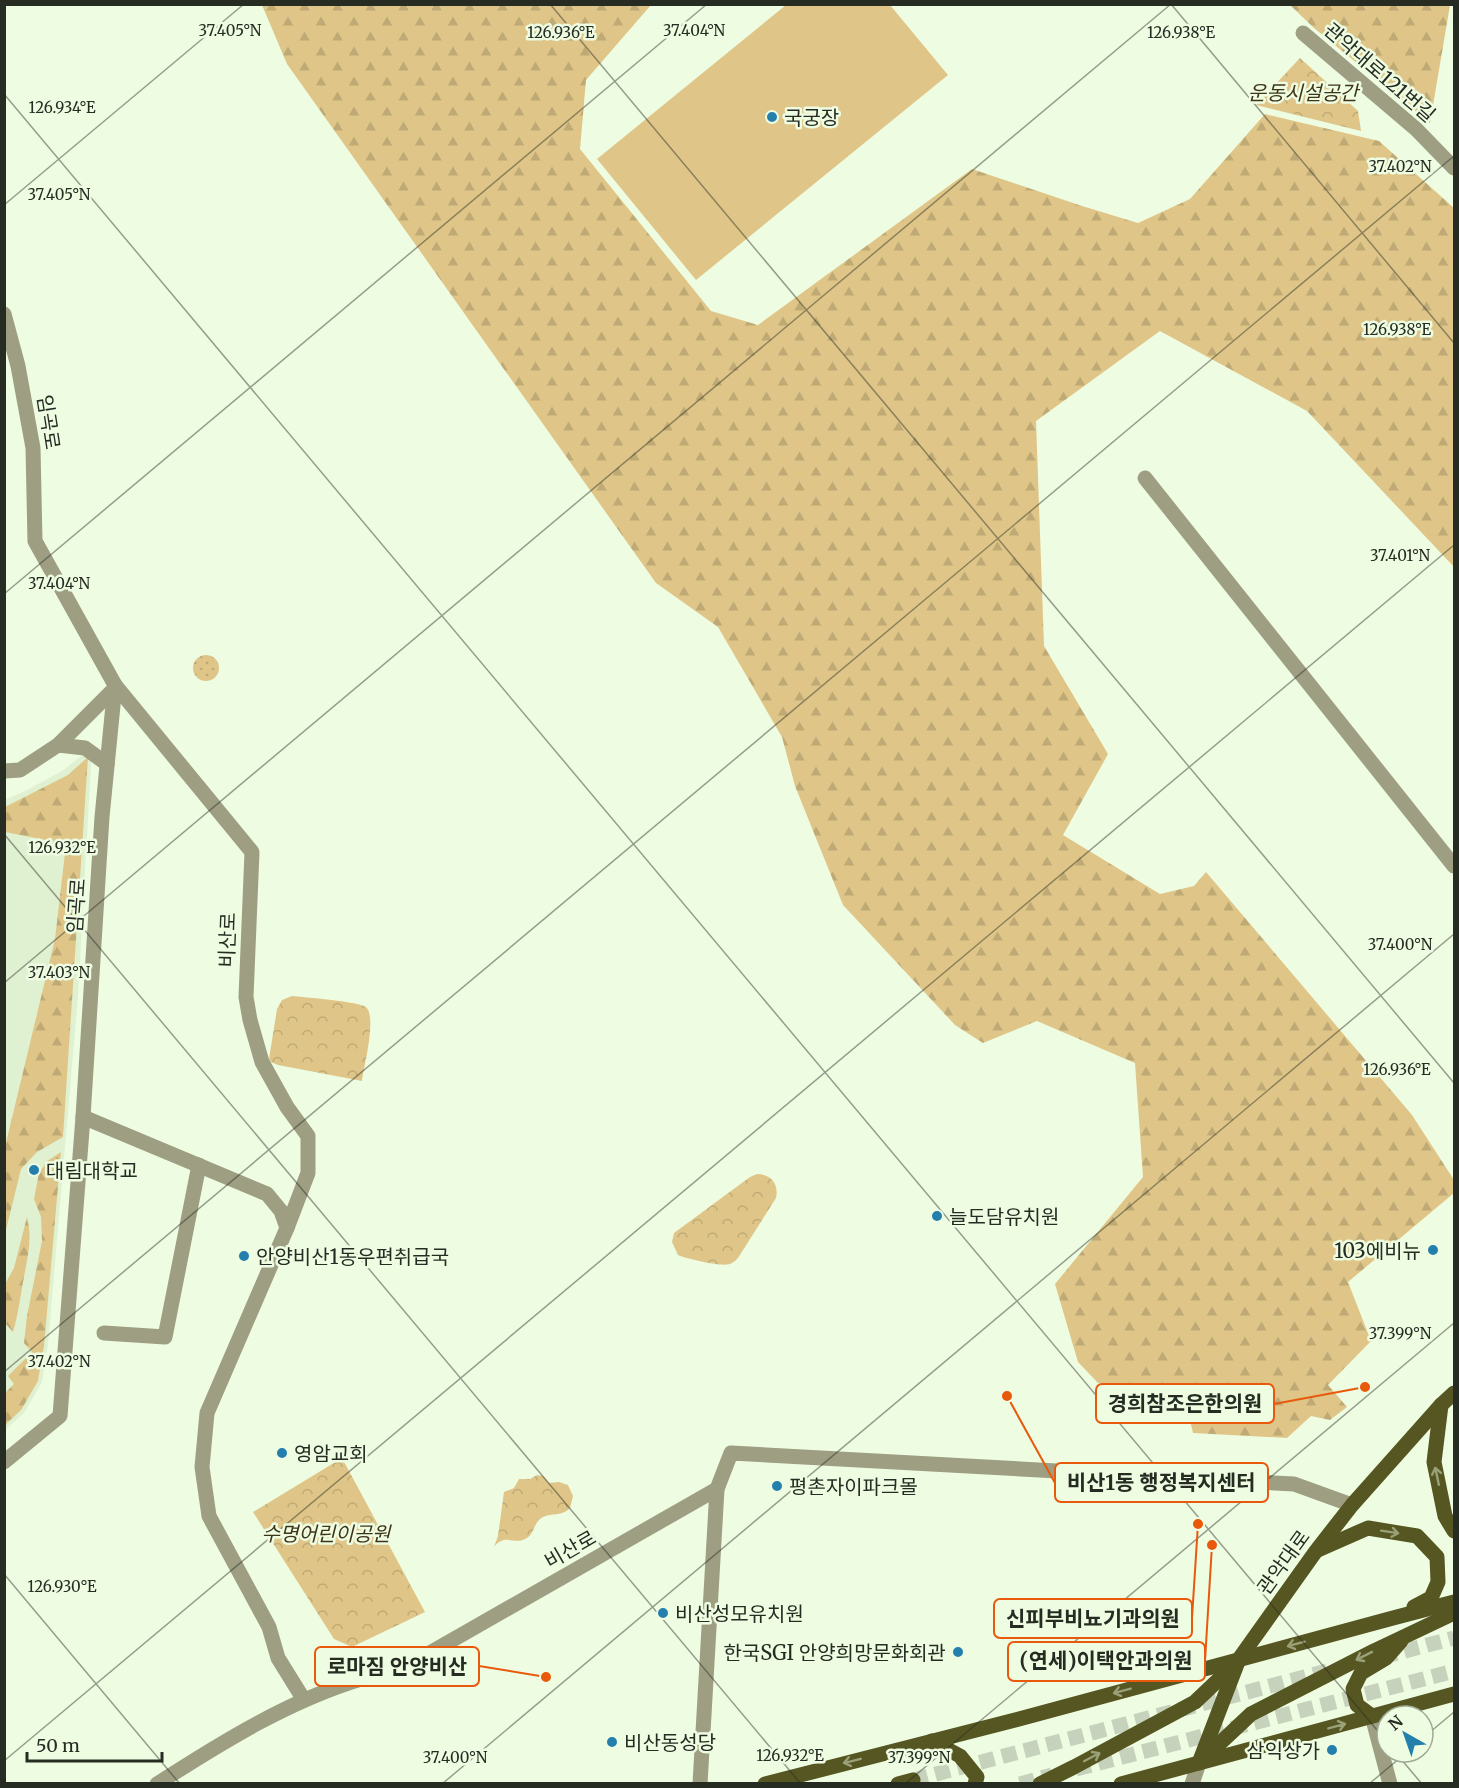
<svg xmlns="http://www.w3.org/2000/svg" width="1459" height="1788" font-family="Merriweather,'Noto Sans KR',serif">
	<defs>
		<pattern id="grass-dots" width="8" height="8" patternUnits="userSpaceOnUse" patternTransform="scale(1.5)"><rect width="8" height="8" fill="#dfc688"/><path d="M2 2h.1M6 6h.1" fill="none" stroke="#bfaa75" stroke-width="1.8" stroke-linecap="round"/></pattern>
		<pattern id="forest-firs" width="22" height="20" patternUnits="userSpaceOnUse" patternTransform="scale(1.5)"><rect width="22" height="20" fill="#dfc688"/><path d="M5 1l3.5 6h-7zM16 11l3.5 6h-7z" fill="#bfaa75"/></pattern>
		<pattern id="park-crowns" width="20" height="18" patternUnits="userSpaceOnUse" patternTransform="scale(1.5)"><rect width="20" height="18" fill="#dfc688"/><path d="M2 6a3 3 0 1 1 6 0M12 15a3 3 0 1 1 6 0" fill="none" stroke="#bfaa75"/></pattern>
	</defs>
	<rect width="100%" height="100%" fill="#eefce2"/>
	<!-- built -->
	<path fill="#dff1d0" d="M92 747 78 996 48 1344 42 1382 24 1413 5 1430V800L27 790 64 770Z"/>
	<!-- grass -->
	<circle fill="url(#grass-dots)" cx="206" cy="668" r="13"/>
	<!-- forest -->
	<g fill="url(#forest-firs)">
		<path d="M262 5H651L586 80 580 149 711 311 758 325 972 169 1082 206 1138 223 1190 199 1265 114 1379 141 1454 208V567L1307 411 1160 331 1036 421 1044 646 1108 754 1063 835 1160 894 1194 886 1206 872 1412 1115 1454 1180V1193L1348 1282 1371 1341 1328 1385 1347 1407 1330 1420 1311 1416 1287 1438 1193 1433 1183 1391 1098 1383 1078 1362 1055 1284 1143 1177 1135 1063 1037 1021 983 1043 955 1025 843 905 795 786 782 737 718 627 656 583 287 64Z"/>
		<path d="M1290 5H1450L1430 123 1314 28Z"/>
		<path d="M88 757 63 1137 37 1152 21 1169 5 1234V1147L55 939 66 844 5 832V807L68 775Z"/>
		<path d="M61 1152 44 1346 38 1381 21 1410 5 1425V1393L14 1384 8 1376 32 1352 24 1343 27 1316 42 1241 41 1217 34 1199 39 1173 47 1161Z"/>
		<path d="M27 1217C33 1239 27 1260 23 1282 20 1299 18 1315 13 1332L5 1323V1284L14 1268Z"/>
	</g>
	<!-- park -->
	<g fill="url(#park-crowns)">
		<path d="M1300 58 1358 111 1361 131 1256 105Z"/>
		<path d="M292 996C303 997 361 1002 366 1007 377 1017 364 1066 362 1081L278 1065 271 1062 269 1059 277 1009 282 1000Z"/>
		<path d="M757 1174C771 1174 779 1184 776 1198L738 1258C735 1261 734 1262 730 1264 720 1267 688 1259 678 1255L672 1242 674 1233 750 1177Z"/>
		<path d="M342 1458 425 1612 352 1647 334 1639 253 1512Z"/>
		<path d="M537 1475 543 1476 549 1483 559 1482 568 1485 573 1496 570 1508C561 1518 548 1511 539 1520 533 1526 534 1535 525 1539 514 1545 505 1533 494 1547L498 1536 504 1492 514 1488 519 1479H530Z"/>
	</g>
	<!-- pitch -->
	<path fill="#dfc688" d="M786 5H890L948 75 696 280 597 159Z"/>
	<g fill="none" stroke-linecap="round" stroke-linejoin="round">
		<!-- major-tunnel -->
		<g stroke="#c6d2bc" stroke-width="15" stroke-dasharray="15 8" stroke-linecap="butt">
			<path d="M1382 1657 1454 1638"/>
			<path d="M1076 1769 1454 1671"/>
			<path d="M913 1780 1327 1671"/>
			<path d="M1020 1784 1052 1775"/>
		</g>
		<!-- minor -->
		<g stroke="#9d9e82" stroke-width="15">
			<path d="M1303 33 1416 129 1454 168"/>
			<path d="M4 314 18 366 33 448 35 541 115 685 102 817 83 1117 60 1416 4 1462"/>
			<path d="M1145 478 1454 866"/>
			<path d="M115 685 252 852 246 997 250 1020 262 1062 287 1107 308 1136V1173L287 1228 207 1413 202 1467 209 1516 269 1627 278 1658 304 1700"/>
			<path d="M58 745 85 748 107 764"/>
			<path d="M4 771 20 770 58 745 115 688"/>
			<path d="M83 1117 267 1194 281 1211 287 1228"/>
			<path d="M104 1333 165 1337 199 1165"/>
			<path d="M1372 1716 1390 1784"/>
			<path d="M157 1784C222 1742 290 1700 364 1678 376 1674 388 1673 400 1670L717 1489 731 1453 1294 1484 1352 1505"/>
			<path d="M700 1784 717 1489"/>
			<path d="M1192 1784 1199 1763"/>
		</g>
		<!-- major -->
		<g stroke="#555621" stroke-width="15">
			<path d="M1441 1405 1434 1462 1445 1516 1454 1531"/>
			<path d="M1318 1550 1368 1528 1417 1536 1437 1557 1438 1582 1431 1598 1414 1607"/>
			<path d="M1372 1716 1357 1705 1353 1689 1361 1673 1386 1658 1401 1641"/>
			<path d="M932 1741 960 1756 977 1777 975 1784"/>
			<path d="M1201 1761 1251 1714 1374 1651 1454 1613"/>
			<path d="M1199 1763 1239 1659 1316 1551 1352 1505 1441 1405 1454 1393"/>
			<path d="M765 1784 1019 1719 1393 1618 1454 1602"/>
			<path d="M898 1784 913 1780"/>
			<path d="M1040 1784 1074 1767 1195 1702 1235 1664"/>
			<path d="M1121 1784 1454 1694"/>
		</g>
	</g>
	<!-- one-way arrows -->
	<defs><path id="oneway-shaft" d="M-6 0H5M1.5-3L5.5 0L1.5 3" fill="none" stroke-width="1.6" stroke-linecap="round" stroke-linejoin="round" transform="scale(1.5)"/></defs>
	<g stroke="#9aa178">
		<use href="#oneway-shaft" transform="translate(1437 1476) rotate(-102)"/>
		<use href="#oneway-shaft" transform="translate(1390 1532) rotate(9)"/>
		<use href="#oneway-shaft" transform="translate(1296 1644) rotate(165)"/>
		<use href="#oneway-shaft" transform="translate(1364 1656) rotate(153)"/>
		<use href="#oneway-shaft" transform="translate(1122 1691) rotate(165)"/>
		<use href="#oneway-shaft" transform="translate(1337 1726) rotate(-15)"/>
		<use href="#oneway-shaft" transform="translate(1092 1757) rotate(-28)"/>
		<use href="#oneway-shaft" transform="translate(852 1761) rotate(166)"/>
	</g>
	<!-- ticks -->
	<path fill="none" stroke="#272c23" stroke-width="1.5" stroke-opacity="0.45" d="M550 4 1454 1083M1171 4 1454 343M4 94 1387 1742M4 205 244 4M4 594 707 4M4 834 801 1784M4 983 1171 4M4 1372 1454 156M4 1574 180 1784M1423 1738 1454 1712M1395 1752 1422 1784M4 1761 1454 545M442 1784 1454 934M905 1784 1454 1323M1369 1784 1407 1752"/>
	<!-- markers -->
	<g fill="#247fad" stroke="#eefce2" stroke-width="2">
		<circle cx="772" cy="117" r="6"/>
		<circle cx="34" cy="1170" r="6"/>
		<circle cx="937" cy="1216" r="6"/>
		<circle cx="1433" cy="1250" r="6"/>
		<circle cx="244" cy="1256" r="6"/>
		<circle cx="282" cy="1453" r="6"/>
		<circle cx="777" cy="1486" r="6"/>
		<circle cx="663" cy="1613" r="6"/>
		<circle cx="958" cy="1652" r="6"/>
		<circle cx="612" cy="1742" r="6"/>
		<circle cx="1332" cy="1750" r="6"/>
	</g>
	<g text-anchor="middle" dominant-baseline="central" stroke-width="5" stroke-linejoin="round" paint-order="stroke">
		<!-- street labels -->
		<g font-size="20" fill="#272c23" stroke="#eefce2">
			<text transform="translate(1380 72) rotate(41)">관악대로121번길</text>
			<text transform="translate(49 422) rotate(81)">임곡로</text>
			<text transform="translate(76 906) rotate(-86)">임곡로</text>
			<text transform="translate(227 940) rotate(-88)">비산로</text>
			<text transform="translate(570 1549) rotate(-30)">비산로</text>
			<text transform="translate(1283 1562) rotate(-54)">관악대로</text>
		</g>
		<!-- park labels -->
		<g font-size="20" font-style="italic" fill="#3f3417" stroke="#eefce2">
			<text x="1303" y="92">운동시설공간</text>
			<text x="326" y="1533">수명어린이공원</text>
		</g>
		<!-- poi labels -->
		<g font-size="20" fill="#272c23" stroke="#eefce2" text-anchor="start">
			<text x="784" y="117">국궁장</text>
			<text x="46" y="1170">대림대학교</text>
			<text x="949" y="1216">늘도담유치원</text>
			<text x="1421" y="1250" text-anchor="end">103에비뉴</text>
			<text x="256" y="1256">안양비산1동우편취급국</text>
			<text x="294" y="1453">영암교회</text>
			<text x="789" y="1486">평촌자이파크몰</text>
			<text x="675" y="1613">비산성모유치원</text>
			<text x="946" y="1652" text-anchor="end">한국SGI 안양희망문화회관</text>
			<text x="624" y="1742">비산동성당</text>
			<text x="1320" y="1750" text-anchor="end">삼익상가</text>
		</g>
	</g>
	<g font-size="15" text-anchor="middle" fill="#272c23" stroke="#eefce2" stroke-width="5" stroke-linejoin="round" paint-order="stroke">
		<text x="230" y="36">37.405°N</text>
		<text x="694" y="36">37.404°N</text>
		<text x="1181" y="38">126.938°E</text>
		<text x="561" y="38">126.936°E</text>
		<text x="62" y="113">126.934°E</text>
		<text x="1400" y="172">37.402°N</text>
		<text x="59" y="200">37.405°N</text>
		<text x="1397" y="335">126.938°E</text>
		<text x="1400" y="561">37.401°N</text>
		<text x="59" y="589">37.404°N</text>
		<text x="62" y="853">126.932°E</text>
		<text x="1400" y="950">37.400°N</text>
		<text x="59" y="978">37.403°N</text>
		<text x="1397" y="1075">126.936°E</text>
		<text x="1400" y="1339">37.399°N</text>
		<text x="59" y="1367">37.402°N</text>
		<text x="62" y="1592">126.930°E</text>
		<text x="790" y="1761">126.932°E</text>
		<text x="455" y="1763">37.400°N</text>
		<text x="919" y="1763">37.399°N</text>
	</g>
	<!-- callouts -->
	<path fill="none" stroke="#e8590c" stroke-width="2" d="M1365 1387L1274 1404M1007 1396L1055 1483M1198 1524L1192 1618M1212 1545L1205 1661M546 1677L479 1666"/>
	<g fill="#e8590c" stroke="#eefce2" stroke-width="2">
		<circle cx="1365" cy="1387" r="6"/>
		<circle cx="1007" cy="1396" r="6"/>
		<circle cx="1198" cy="1524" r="6"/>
		<circle cx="1212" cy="1545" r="6"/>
		<circle cx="546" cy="1677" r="6"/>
	</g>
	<g fill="#eefce2" stroke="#e8590c" stroke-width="2">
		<rect x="1096" y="1384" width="178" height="39" rx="6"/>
		<rect x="1055" y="1463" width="213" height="39" rx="6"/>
		<rect x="994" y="1599" width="198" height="39" rx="6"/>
		<rect x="1008" y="1642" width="197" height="39" rx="6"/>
		<rect x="315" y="1647" width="164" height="39" rx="6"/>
	</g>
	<g font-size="21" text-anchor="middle" font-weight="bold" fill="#272c23">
		<text x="1185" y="1411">경희참조은한의원</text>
		<text x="1161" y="1490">비산1동 행정복지센터</text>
		<text x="1093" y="1626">신피부비뇨기과의원</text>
		<text x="1106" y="1668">(연세)이택안과의원</text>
		<text x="397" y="1674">로마짐 안양비산</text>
	</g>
	<!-- border -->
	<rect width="1459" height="1788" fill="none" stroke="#272c23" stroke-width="12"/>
	<!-- north arrow -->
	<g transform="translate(1405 1734) rotate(320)"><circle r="28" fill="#eefce2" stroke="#9ea996" stroke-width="1.5"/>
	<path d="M0-4.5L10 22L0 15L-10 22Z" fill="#247fad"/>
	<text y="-9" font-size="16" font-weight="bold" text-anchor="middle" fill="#272c23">N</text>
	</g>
	<!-- scale -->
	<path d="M27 1752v9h135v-9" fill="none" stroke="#272c23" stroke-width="3"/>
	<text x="36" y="1752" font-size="18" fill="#272c23" stroke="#eefce2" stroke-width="4.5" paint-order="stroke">50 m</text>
</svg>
